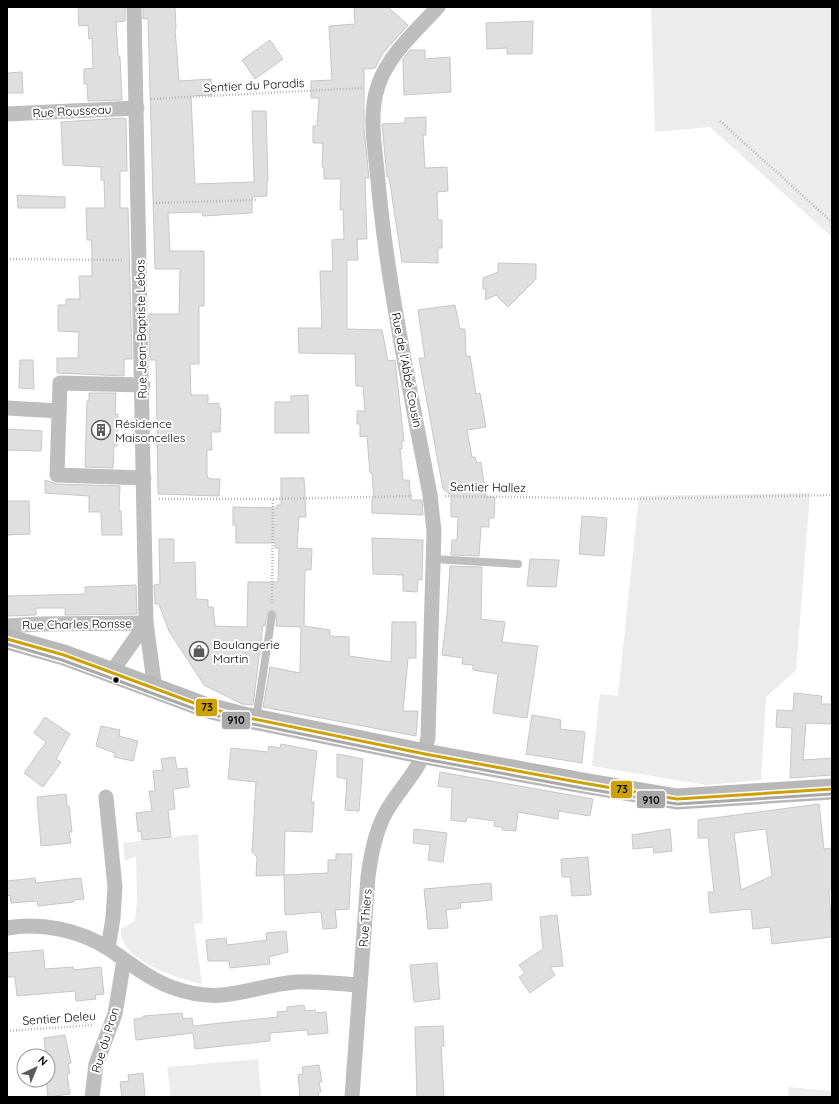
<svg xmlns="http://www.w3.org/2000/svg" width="839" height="1104" font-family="Quicksand,sans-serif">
	<rect width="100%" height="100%" fill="#fff"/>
	<!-- green -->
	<g fill="#ececec">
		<path d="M651 7H832V237L710 127 655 132Z"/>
		<path d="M810 493 796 670 766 697 761 780 706 785 592 766 600 694 618 696 639 496Z"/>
		<path d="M198 834 203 923 194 924 202 984C177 978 118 960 121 929L135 921 137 900 136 856 125 861 123 843Z"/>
		<path d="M258 1059 261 1097H171L167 1067Z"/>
		<path d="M788 1087 832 1091V1097H789Z"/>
	</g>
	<!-- building -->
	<g fill="#dfdfdf" stroke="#c7c7c7" fill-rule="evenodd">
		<path d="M78 7H125V21L116 22 118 55 120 57 122 100 88 101 87 84H84V69L93 68 92 38 89 39 88 25 79 26Z"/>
		<path d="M143 7H175L176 29H175L179 81 211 79 212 95 191 96 195 184 254 182 252 111H266L268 181H267V196L252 197V213L203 216 202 212 168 213 170 251H204V306H199V364H190L191 395H208V404L219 403V408H221L220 432H211L212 450H207V475L208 478 212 479H220L219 496 158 494 156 360H150L149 314H179L180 269H155L148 19H143Z"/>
		<path d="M354 7H388L408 25 383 53 375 68 364 69V128L369 178H365L367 239H357L358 260H347V329L382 330 388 361 395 360 404 441H402V449H400L403 480H409L411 500H422L423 515 372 513V499H374L372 473H370L367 436 360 437V424H357V411H365L363 386H356L355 354 299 353 298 328H322L320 271H333L332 240 344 239 343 209 340 210 341 179H324V167H322L323 143H313V126H317L319 98H311V81L332 80 329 26 355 24Z"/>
		<path d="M533 21 532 54H507V48L487 49 486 23Z"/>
		<path d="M270 40 283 59 255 79 242 60Z"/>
		<path d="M410 50H425V59L450 57 451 92 404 95 403 59Z"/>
		<path d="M22 72 23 93H7V73Z"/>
		<path d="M426 117V135H423L425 168 447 167 448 191 437 192 438 220H442V248H438V263L402 262 389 177H387L382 124 405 123V118Z"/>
		<path d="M122 118 126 119 127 171H120V208H128L132 359H124V376L57 373V358H78L79 332 58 331V305H66V299H80L79 276H92V248L91 240H87L86 208H105L104 180H101V167L63 165 61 122Z"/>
		<path d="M17 195 65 197V208H18Z"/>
		<path d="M498 263 536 264V279L508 307 496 295 485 300 486 289H483V278L498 272Z"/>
		<path d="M455 305 460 329H465L466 356H470L476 394 480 393 486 427 467 430 472 457H475L477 463 481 462 486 497H495L494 518H489V527H481L479 556 451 555 452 540H457L458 517H451V495L443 489 419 358H425L418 310Z"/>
		<path d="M20 360H33L34 389 19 388Z"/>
		<path d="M89 393H116L115 414H118L117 446H114L113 468 85 467 87 401 89 400Z"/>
		<path d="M308 395 309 433H275V402H291V396Z"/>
		<path d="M7 429 42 431 41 451 7 450Z"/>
		<path d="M281 478H304L306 517H299L297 548 312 549 311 570H305L304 626 330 630V636L349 637V656L391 662 392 622H416V658H408L403 711H418L416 736 263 707 270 667 300 673 301 627 276 626 277 613 273 610 268 612 265 626 263 625 253 705 242 704 204 685 169 631 159 604H155L154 585 160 584 159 539H174V563L195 562 196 599 208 600V607H213L215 626 247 627 248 582H278L279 548H275V543H236V525H233V507L277 508V505H281Z"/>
		<path d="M45 480 57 484 120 486 119 511H121L122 535H102L101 512H89V496L45 493Z"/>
		<path d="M7 501H29L30 534 7 535Z"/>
		<path d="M582 516 607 518 604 556 579 554Z"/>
		<path d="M372 538 423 540 422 580 418 579 417 592 403 591V575L373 574Z"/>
		<path d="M530 559 559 560 556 587 527 586Z"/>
		<path d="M450 566 482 567 481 619 505 622 502 642 538 646 527 718 493 713 498 674 473 670V665L462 664 463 658 442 655 447 615Z"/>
		<path d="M136 585 137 614 65 615V608H36V615L7 616V596L85 594V587Z"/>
		<path d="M794 693 822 696 821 704H832V724L806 723 803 760 832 758V775L790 778 792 728 776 727 777 710 793 711Z"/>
		<path d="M532 715 561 720 560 729 585 732 582 763 526 754Z"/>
		<path d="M45 717 70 734 56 759 61 762 43 787 24 773 46 742 34 733Z"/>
		<path d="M101 726 120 730 119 736 138 741 133 761 114 757 115 753 96 746Z"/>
		<path d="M281 744 317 751 311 802H314L312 832 285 831 284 875 256 876 257 857 252 852 256 782 228 779 231 748 268 752 269 746 280 748Z"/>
		<path d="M337 754 363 759 359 811 345 810 347 779 337 777Z"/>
		<path d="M175 757 177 769 187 768 189 787 173 789 175 809 168 810 171 837 142 840 141 831 138 832 136 813 152 811 149 791H155L153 771 163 770 161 759Z"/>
		<path d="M440 772 593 799 590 816 559 811 558 819 518 812 516 831 502 830V827L494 826 495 821 467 817 466 822 451 820 452 788 438 786Z"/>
		<path d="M66 794 67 806H69L72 832H69L71 843 41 846 37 797Z"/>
		<path d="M819 804 824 849 832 848V890H829L832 937 772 944 770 927 753 929 751 909 710 913 708 892H714L708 838H698V820ZM766 829 772 876 741 890 734 833Z"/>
		<path d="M414 829 447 833 443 862 428 860 430 845 413 843Z"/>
		<path d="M670 829 672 851 654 853 653 847 633 849 632 835Z"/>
		<path d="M336 854H352L349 909 335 910 337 928 323 929 321 912 285 915 284 875 328 873V860H336Z"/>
		<path d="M588 857 591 895 572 896 570 877H562L561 859Z"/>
		<path d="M35 878 36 883 81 878 84 899 74 900V902L38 906 37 901 11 903 10 895 7 896V881Z"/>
		<path d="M491 883 492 900 460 903 461 908 446 910 448 928 428 929 424 889Z"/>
		<path d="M557 915 563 966 550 967 555 975 530 993 519 977 525 973 519 965 543 949 540 917Z"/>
		<path d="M286 931 288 952 269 957 270 964 230 968 229 961H208L206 940 226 938 227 945 267 940 266 933Z"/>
		<path d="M43 950 45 969 73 967V970L101 967 104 994 95 995 96 999 76 1001 75 991 17 996 15 977H7V953Z"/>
		<path d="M437 963 440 999 414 1002 410 965Z"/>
		<path d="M304 1005 305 1011 315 1010 316 1013 326 1012 328 1033 308 1035 307 1030 270 1033V1041L195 1049 193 1033 136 1040 134 1019 143 1018V1016L182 1013 183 1019 192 1018 193 1026 278 1017 277 1012 287 1011V1007Z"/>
		<path d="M443 1026 444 1046 441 1047 444 1097H417L415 1027Z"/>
		<path d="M65 1035 71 1063 68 1064 70 1073 67 1074 70 1094 48 1097 46 1080H49L48 1056H46L44 1038Z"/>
		<path d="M319 1065 322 1082H319L321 1092 318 1093 319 1097H300L298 1075 303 1074 302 1067Z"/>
		<path d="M143 1073 145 1097H122L120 1082 129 1081 128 1075Z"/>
	</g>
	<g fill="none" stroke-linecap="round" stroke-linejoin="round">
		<!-- path -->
		<g stroke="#b9b9b9" stroke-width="2.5" stroke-dasharray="1 2" stroke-linecap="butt">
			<path d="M151 99 362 88"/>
			<path d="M720 121 832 222"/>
			<path d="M153 203 256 200"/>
			<path d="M7 259 124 260"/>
			<path d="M445 496 636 499 832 495"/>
			<path d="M159 499H273L414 496"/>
			<path d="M272 603 273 499"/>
			<path d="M7 1031 94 1025"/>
		</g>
		<!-- service -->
		<g stroke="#bebebe" stroke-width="8">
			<path d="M433 559 518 564"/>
			<path d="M256 719 272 615"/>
		</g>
		<!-- minor -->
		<g stroke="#bebebe" stroke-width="15">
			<path d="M134 7 146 623 155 689"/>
			<path d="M7 114 137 108"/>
			<path d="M143 385 60 383 57 475 144 478"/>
			<path d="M7 408 59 411"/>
			<path d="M7 626 40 624 146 623"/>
			<path d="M111 673 146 623"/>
			<path d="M106 797 115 887 113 918 108 948"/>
			<path d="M7 928C41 922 80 930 109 949 130 963 150 980 174 988 224 1006 249 986 296 982 317 981 339 984 360 985"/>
			<path d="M92 1097 96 1064 115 1014 124 960"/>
			<path d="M352 1097 368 877C371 855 375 832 386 812 401 785 423 769 428 737L434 531 430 495C410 388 386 280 377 170 374 143 369 112 378 86 388 55 416 31 438 7"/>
		</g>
		<!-- secondary -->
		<path stroke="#b8b8b8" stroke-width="21" d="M7 639 64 655 205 707 239 716 425 754 583 783 677 799 832 789"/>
		<!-- bus-1 casing -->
		<g stroke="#fff" stroke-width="6">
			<path id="bus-1" d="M7 639 64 655 205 707 239 716 425 754 583 783 677 799 832 789"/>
		</g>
		<!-- bus-2 casing -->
		<g stroke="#fff" stroke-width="6">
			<path id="bus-2" d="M7 644 62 660 203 712 238 721 424 759 582 788 677 804 832 794"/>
		</g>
		<!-- bus-1 -->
		<use href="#bus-1" stroke="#cca103" stroke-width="3"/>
		<!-- bus-2 -->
		<use href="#bus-2" stroke="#a8a8a8" stroke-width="3"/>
	</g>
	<!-- icons -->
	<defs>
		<g id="building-ring" transform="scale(1)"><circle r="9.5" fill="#fff" stroke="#595959" stroke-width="1.5"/><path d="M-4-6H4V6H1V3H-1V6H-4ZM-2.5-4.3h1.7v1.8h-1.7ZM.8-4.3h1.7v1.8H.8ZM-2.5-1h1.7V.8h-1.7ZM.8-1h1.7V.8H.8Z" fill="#595959"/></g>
		<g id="shop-ring" transform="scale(1)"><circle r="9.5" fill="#fff" stroke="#595959" stroke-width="1.5"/><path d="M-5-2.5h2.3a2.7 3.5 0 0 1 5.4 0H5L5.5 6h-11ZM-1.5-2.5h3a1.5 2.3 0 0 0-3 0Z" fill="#595959"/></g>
	</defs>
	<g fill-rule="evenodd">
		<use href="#building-ring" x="101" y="430"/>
		<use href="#shop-ring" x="199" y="651"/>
	</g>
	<!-- markers -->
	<circle fill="#000" stroke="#fff" stroke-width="1.5" cx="116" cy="680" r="3.5"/>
	<g text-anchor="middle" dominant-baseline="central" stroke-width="4" stroke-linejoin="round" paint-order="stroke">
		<!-- street labels -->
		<g font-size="12" fill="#000" stroke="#fff">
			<text transform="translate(254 85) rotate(-3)">Sentier du Paradis</text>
			<text transform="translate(72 111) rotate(-3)">Rue Rousseau</text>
			<text transform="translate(141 329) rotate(-91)">Rue Jean-Baptiste Lebas</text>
			<text transform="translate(407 370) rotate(79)">Rue de l'Abbé Cousin</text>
			<text transform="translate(488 487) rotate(1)">Sentier Hallez</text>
			<text transform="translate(77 624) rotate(-1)">Rue Charles Ronsse</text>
			<text transform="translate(365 918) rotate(-86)">Rue Thiers</text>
			<text transform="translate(59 1018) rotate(-4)">Sentier Deleu</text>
			<text transform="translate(105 1040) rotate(-73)">Rue du Pron</text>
		</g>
		<!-- poi labels -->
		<g font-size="12" fill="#000" stroke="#fff" text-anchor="start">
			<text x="115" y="423">Résidence<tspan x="115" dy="14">Maisoncelles</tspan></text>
			<text x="213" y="644">Boulangerie<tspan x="213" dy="14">Martin</tspan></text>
		</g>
	</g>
	<g stroke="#fff" stroke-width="1.5">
		<rect x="195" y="698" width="23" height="19" rx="4" fill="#cca103"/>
		<rect x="221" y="711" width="30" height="19" rx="4" fill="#a8a8a8"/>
		<rect x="610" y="780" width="23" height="19" rx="4" fill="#cca103"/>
		<rect x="636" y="790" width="30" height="19" rx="4" fill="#a8a8a8"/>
	</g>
	<g font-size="11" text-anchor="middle" font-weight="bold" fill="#111">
		<text x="207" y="711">73</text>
		<text x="236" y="724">910</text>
		<text x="622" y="793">73</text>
		<text x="651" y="804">910</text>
	</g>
	<!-- border -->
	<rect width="839" height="1104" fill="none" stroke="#000000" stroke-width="16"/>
	<!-- north arrow -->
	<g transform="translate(36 1068) rotate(44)"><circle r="19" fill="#ffffff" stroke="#999999"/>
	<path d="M0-3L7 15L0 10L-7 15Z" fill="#595959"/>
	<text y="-6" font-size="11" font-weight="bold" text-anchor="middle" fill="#000000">N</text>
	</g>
</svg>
